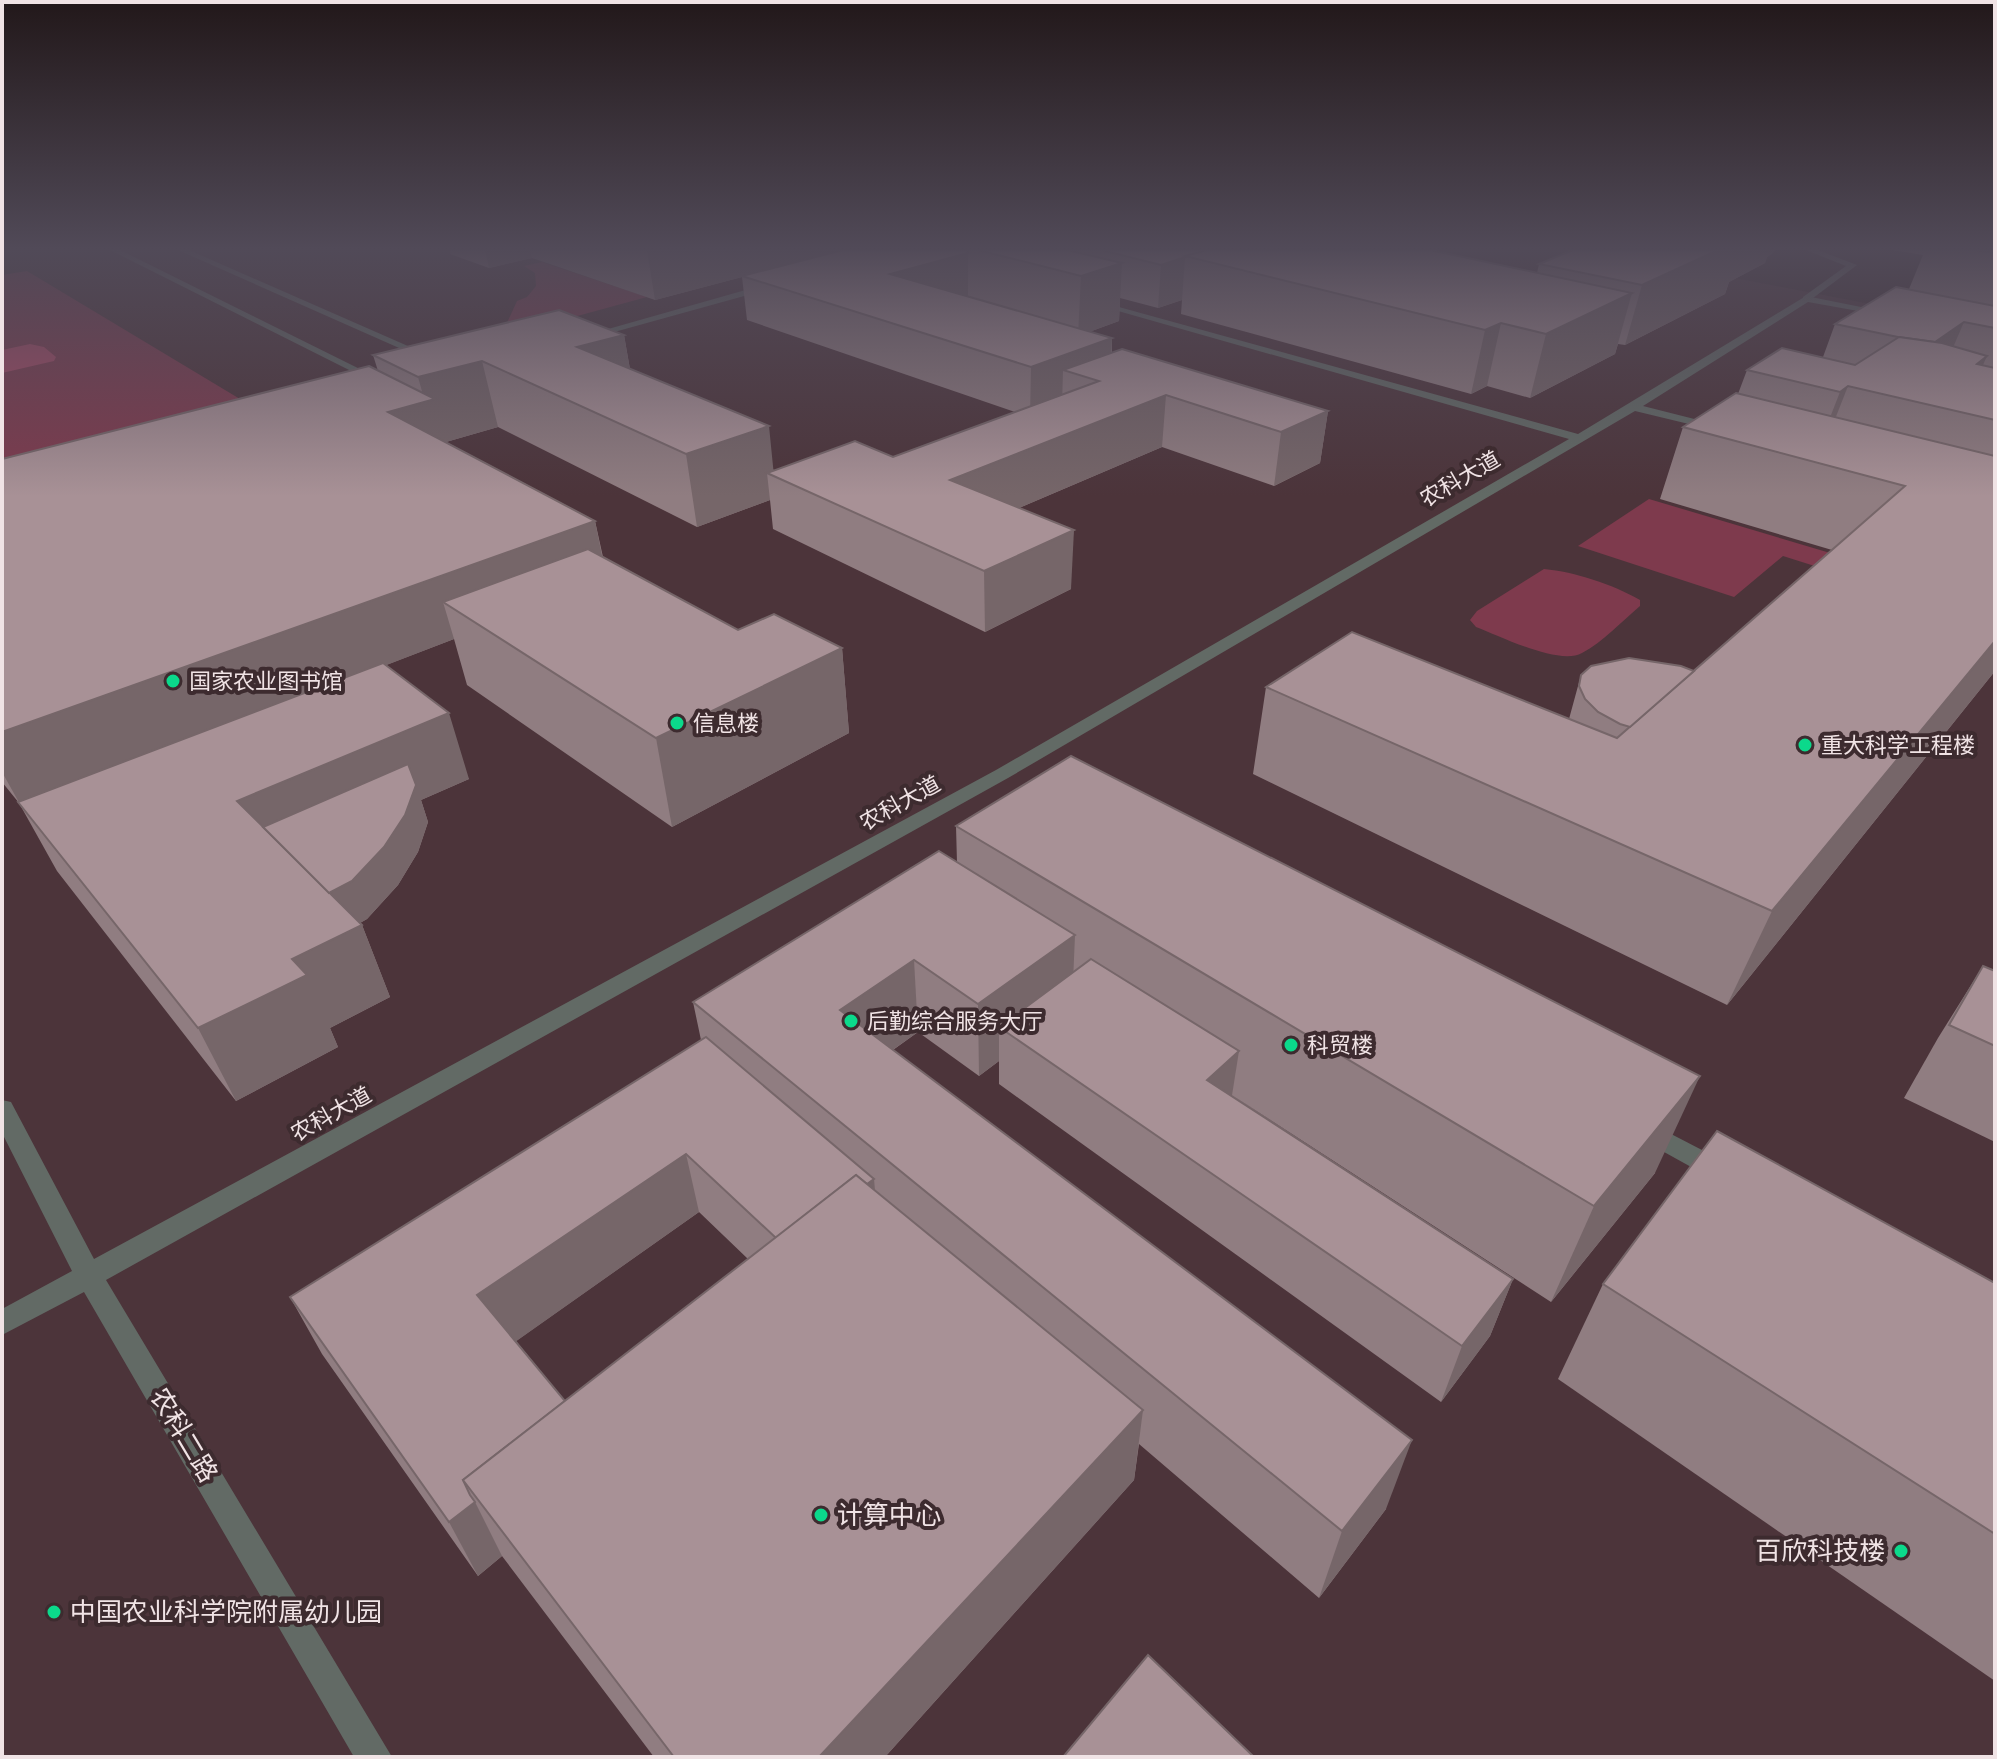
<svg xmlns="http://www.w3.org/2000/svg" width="1997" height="1759" font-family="Montserrat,'Noto Sans SC',sans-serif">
	<rect width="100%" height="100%" fill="#3d2b2f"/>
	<!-- built -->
	<path fill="#4c343a" d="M2 250H1589L1995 328V1757H2Z"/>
	<!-- green -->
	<g fill="#7e3a4d">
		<path d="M542 262 647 297 548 324 506 325 517 301 527 297 536 286 535 273 524 266Z"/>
		<path d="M27 271 245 402 2 464V275Z"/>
		<path d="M1649 499 1857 561 1843 575 1783 556 1734 597 1578 546Z"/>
		<path d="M1544 569C1575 572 1612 584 1640 600V606C1622 621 1603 642 1582 653 1559 666 1500 636 1476 627L1470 620 1477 611Z"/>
	</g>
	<!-- water -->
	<path fill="#aa4a66" d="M30 344 44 347 56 357 54 361 2 373V350Z"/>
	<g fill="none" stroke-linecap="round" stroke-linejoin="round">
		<!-- service -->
		<path fill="#626a65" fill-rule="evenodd" d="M1806 250H1818L1857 265 1809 301H1803V297L1846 266Z"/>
		<!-- minor -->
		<g fill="#626a65" fill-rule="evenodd">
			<path d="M110 250H120L384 381 375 383Z"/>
			<path d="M178 250H189L433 357 424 359Z"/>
			<path d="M770 283 773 288 589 339 580 337Z"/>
			<path d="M1806 296 1891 313 1886 316 1808 302 1643 406 1722 426V432L1635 411 1008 778 106 1280 392 1757H354L84 1292 2 1335V1309L72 1271 2 1133V1100L11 1102 94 1259 996 770 1569 439 1090 303V299L1578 434Z"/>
			<path d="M1646 1121 1729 1164 1733 1171 1729 1178 1720 1181 1711 1178 1637 1137 1634 1130 1637 1123Z"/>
		</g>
	</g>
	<!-- wall -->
	<g fill="#907d81" fill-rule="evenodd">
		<path d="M450 250H1430L1537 273 1539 264 1573 250H1775L1773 253 1767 257 1765 263 1729 282 1725 294 1625 345 1618 344 1615 354 1530 398 1487 386 1471 394 1181 314 1182 300 1158 308 1120 298 1119 321 1089 332 1112 338V353L1328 411 1320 463 1274 486 1162 447 1019 508 1071 589 985 632 773 529 770 500 697 527 498 427 446 442 595 521 603 557 738 630 842 648 849 733 672 827 467 685 454 639 386 665 469 779 421 800 428 822 418 852 398 885 367 919 360 923 362 925 390 997 330 1028 338 1047 236 1101 57 871 19 803 2 782V459L378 371 373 355 624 335 630 369 774 470 893 457 1015 412 747 320 742 277 655 300 532 258 489 268 450 254Z"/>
		<path d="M1892 250H1995V671L1727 1005 1253 774 1266 687 1569 719 1581 675 1694 671 1832 550 1660 499 1683 427 1738 394 1747 370 1823 357 1835 324 1909 289 1923 255Z"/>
		<path d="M956 826 1655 1173 1551 1302 1232 1095 1513 1279 1490 1336 1441 1402 999 1084V1061L979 1076 918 1032 893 1050 1386 1509 1319 1598 1139 1444 1134 1480 885 1757H654L502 1556 478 1576 322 1354 290 1297 701 1040 693 1002 957 863ZM699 1212 748 1259 565 1401 516 1341Z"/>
		<path d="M1983 966 1995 971V1142L1904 1098 1938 1038Z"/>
		<path d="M1995 1283V1681L1558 1379 1603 1284Z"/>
	</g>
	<!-- shaded-wall -->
	<g fill="#766669">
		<path d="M485 250H530L532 258 489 268Z"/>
		<path d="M647 250H846L742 276V277L655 300Z"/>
		<path d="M1718 250H1775L1773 253 1767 257 1765 263 1729 282 1725 294 1625 345 1642 285Z"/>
		<path d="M968 253V296L892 318 890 274Z"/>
		<path d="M1185 257 1182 300 1158 308 1161 265Z"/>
		<path d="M1122 263 1119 321 1078 336 1081 276Z"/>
		<path d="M1632 293 1615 354 1530 398 1546 334Z"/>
		<path d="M1964 322 1948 359 1932 344Z"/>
		<path d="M1501 323 1487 386 1471 394 1485 330Z"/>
		<path d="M624 335 635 399 577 347Z"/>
		<path d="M1112 338 1110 387 1099 381 1063 370 1062 405 1030 418 1031 367Z"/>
		<path d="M1987 356 1965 405 1977 364Z"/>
		<path d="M482 361 498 427 446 442 449 451 388 412 425 402 418 377Z"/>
		<path d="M1848 386 1828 437 1820 443 1840 392Z"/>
		<path d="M1166 395 1162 447 951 537 950 480Z"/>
		<path d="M1328 411 1320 463 1274 486 1281 432Z"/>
		<path d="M769 426 774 476 767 473 770 500 697 527 686 454Z"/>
		<path d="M595 521 607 580 443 602 454 639 21 806 2 772V732Z"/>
		<path d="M1074 530 1071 589 985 632 984 571Z"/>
		<path d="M1995 641V671L1727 1005 1772 911Z"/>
		<path d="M842 648 849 733 672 827 656 738Z"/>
		<path d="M449 713 469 779 421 800 428 822 418 852 398 885 367 919 333 938 317 900 281 863 237 801Z"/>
		<path d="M362 925 390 997 330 1028 338 1047 236 1101 198 1028 292 959Z"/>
		<path d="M1075 935 1072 1006 999 1027V1061L979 1076 978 1004Z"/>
		<path d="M914 960 918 1032 847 1082 840 1010Z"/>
		<path d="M1239 1051 1230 1108 1207 1080Z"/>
		<path d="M1700 1076 1655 1173 1551 1302 1594 1206Z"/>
		<path d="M686 1154 699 1212 501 1352 477 1295Z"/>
		<path d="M874 1179 879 1237 786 1247Z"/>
		<path d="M1513 1279 1490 1336 1441 1402 1462 1346Z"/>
		<path d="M1143 1410 1134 1480 885 1757H819Z"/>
		<path d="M1412 1440 1386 1509 1319 1598 1342 1531Z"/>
		<path d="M475 1502 502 1556 478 1576 449 1522Z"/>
	</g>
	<!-- building -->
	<g fill="#a89196" stroke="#766669" stroke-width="2">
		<path d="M843 250H968V253L890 274 1112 338 1031 367 742 276Z"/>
		<path d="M978 250H1067L1122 263 1081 276Z"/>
		<path d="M1101 250H1207L1161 265Z"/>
		<path d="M1207 250H1430L1632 293 1546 334 1501 323 1485 330 1185 256Z"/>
		<path d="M1573 250H1718L1642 285 1539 264Z"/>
		<path d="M1974 250H1995V253Z"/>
		<path d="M1896 287 1995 306V328L1964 322 1935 342 1898 337 1835 324Z"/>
		<path d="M559 310 624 335 577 347 769 426 686 454 482 361 418 377 373 355Z"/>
		<path d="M1899 337 1942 343 1987 356 1977 364 1995 368V420L1848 386 1840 392 1747 370 1782 348 1855 365Z"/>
		<path d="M1122 349 1328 411 1281 432 1166 395 950 480 1074 530 984 571 767 473 855 441 893 457 1099 381 1063 370Z"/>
		<path d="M369 366 435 399 388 412 595 521 2 732V459Z"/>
		<path d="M1736 393 1995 456V641L1772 911 1266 687 1352 632 1617 738 1905 486 1683 427Z"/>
		<path d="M588 549 738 630 774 614 842 648 656 738 443 602Z"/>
		<path d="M1629 658 1681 666 1694 671 1630 727 1620 724 1598 712 1585 699 1579 686 1581 675 1591 666Z"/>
		<path d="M383 663 449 713 237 801 362 925 292 959 307 975 198 1028 18 802Z"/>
		<path d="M1071 756 1700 1076 1594 1206 956 826Z"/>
		<path d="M408 764 416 785 405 815 384 847 352 881 329 893 263 827Z"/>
		<path d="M939 851 1075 935 978 1004 914 960 840 1010 1412 1440 1342 1531 693 1002Z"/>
		<path d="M1091 959 1239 1051 1207 1080 1513 1279 1462 1346 999 1027Z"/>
		<path d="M1983 966 1995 971V1046L1949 1025Z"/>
		<path d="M706 1037 874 1179 867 1184 856 1175 776 1238 686 1154 477 1295 565 1401 463 1480 470 1495 475 1502 449 1522 290 1297Z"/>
		<path d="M1717 1131 1995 1283V1534L1603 1284Z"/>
		<path d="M856 1175 1143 1410 819 1757H674L463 1480Z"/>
		<path d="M1148 1655 1254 1757H1063Z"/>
	</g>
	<!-- sky -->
	<linearGradient id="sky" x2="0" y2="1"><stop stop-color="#22181a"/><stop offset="0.5" stop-color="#514a58"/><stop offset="1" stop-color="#514a58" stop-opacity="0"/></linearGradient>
	<rect width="1997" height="496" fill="url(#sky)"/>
	<!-- markers -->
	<g fill="#0bd98b" stroke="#3d2b2f" stroke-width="3">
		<circle cx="173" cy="681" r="8"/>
		<circle cx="677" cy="723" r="8"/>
		<circle cx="1805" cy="745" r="8"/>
		<circle cx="851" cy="1021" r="8"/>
		<circle cx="1291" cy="1045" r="8"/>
		<circle cx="821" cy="1515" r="8"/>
		<circle cx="1901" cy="1551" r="8"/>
		<circle cx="54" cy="1612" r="8"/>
	</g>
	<g text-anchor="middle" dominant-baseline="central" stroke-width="8" stroke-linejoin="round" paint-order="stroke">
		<!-- street labels -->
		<g font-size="22" fill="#f0e3e5" stroke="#3d2b2f">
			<text transform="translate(1460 479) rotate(-30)">农科大道</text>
			<text transform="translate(900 803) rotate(-29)">农科大道</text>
			<text transform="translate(331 1114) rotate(-29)">农科大道</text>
		</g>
		<!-- poi labels -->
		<g font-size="22" fill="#f0e3e5" stroke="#3d2b2f" text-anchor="start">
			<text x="189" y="681">国家农业图书馆</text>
			<text x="693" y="723">信息楼</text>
			<text x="1821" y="745">重大科学工程楼</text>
			<text x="867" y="1021">后勤综合服务大厅</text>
			<text x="1307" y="1045">科贸楼</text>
		</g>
		<!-- near-street labels -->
		<g font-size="26" fill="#f0e3e5" stroke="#3d2b2f">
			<text transform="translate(184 1435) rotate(59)">农科二路</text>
		</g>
		<!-- near-poi labels -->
		<g font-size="26" fill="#f0e3e5" stroke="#3d2b2f" text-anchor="start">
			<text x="837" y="1515">计算中心</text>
			<text x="1885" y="1551" text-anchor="end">百欣科技楼</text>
			<text x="70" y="1612">中国农业科学院附属幼儿园</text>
		</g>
	</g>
	<!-- border -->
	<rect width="1997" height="1759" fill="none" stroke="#f0e3e5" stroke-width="8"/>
</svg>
